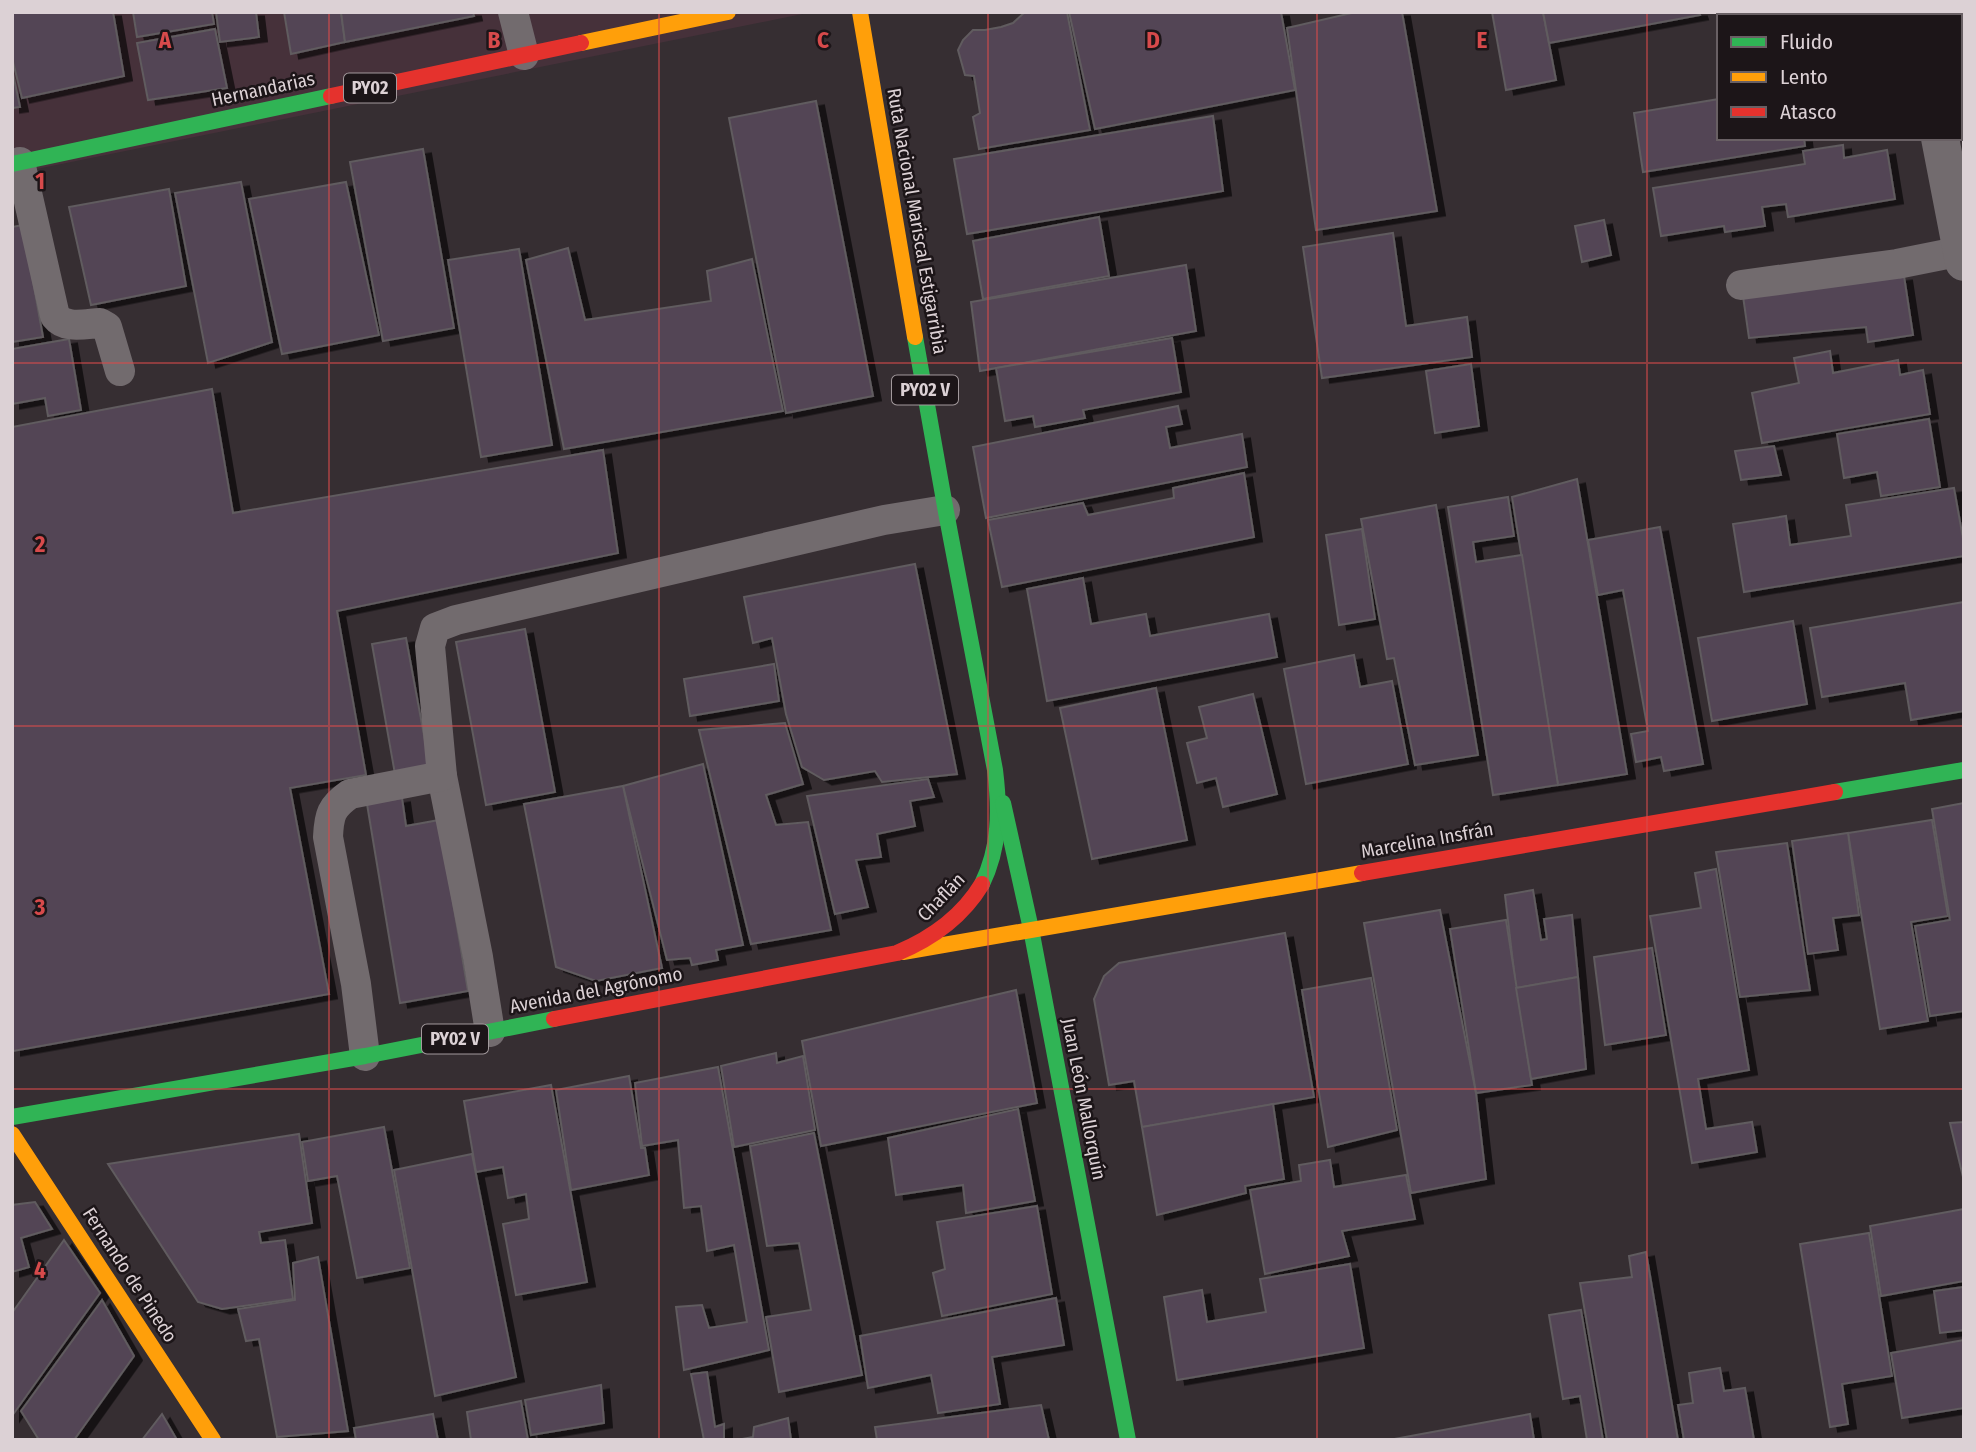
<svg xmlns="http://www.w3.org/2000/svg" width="1976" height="1452" font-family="'Fira Sans Condensed',sans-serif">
	<defs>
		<filter id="shadow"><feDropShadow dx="8" dy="4.5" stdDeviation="0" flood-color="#0009"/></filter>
	</defs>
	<rect width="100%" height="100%" fill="#362e32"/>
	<!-- built -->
	<path fill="#46313a" d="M12 12H812L12 174Z"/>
	<!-- building -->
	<g fill="#534554" stroke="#605b5f" stroke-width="2" filter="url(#shadow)">
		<path d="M12 12H113L124 76 22 98 12 58Z"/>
		<path d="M133 12H212L214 24 137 37Z"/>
		<path d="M216 12H256L259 37 220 42Z"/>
		<path d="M284 12H341L345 42 291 54Z"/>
		<path d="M341 12H473L474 16 345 42Z"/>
		<path d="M1025 12H1067L1090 130 979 149 973 117 980 113 974 76 965 75 958 50 963 40 973 30H985L1001 27 1013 23Z"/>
		<path d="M1069 12H1281L1295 90 1095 129Z"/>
		<path d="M1356 12H1402L1437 211 1316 230 1287 28Z"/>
		<path d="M1492 12H1543L1556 80 1506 90Z"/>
		<path d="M1543 12H1699L1700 15 1549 43Z"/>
		<path d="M1790 12H1881L1882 16H1790Z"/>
		<path d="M215 29 227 88 148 100 137 43Z"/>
		<path d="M12 69 20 107 12 108Z"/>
		<path d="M1719 99V138H1804L1805 146 1643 172 1634 113Z"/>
		<path d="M816 101 873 396 786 413 729 118Z"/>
		<path d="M1213 116 1223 191 967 234 954 159Z"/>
		<path d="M1843 145 1844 158 1887 150 1895 199 1788 217 1786 204 1762 207 1765 226 1725 232 1724 226 1661 236 1653 188 1805 164 1803 151Z"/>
		<path d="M423 149 454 328 383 341 350 162Z"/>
		<path d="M241 182 272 342 208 363 175 193Z"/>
		<path d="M346 182 379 335 282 354 249 199Z"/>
		<path d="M169 189 186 286 91 305 69 207Z"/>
		<path d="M1099 217 1109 276 983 299 973 241Z"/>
		<path d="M1604 220 1611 255 1582 262 1575 226Z"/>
		<path d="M23 225 43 337 12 342V227Z"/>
		<path d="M1393 233 1406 326 1467 317 1472 357 1322 378 1303 247Z"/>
		<path d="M568 248 585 320 711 301 707 271 752 259 783 411 564 449 526 260Z"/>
		<path d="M519 249 552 445 481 457 448 260Z"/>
		<path d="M1186 265 1196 331 980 371 971 302Z"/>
		<path d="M1904 276 1913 335 1868 342 1866 327 1749 338 1743 296Z"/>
		<path d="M1172 338 1181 392 1083 410 1085 418 1035 427 1033 416 1005 421 996 368Z"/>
		<path d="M69 339 81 410 48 416 45 398 12 404V349Z"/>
		<path d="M1830 351 1833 373 1898 360 1900 375 1923 370 1930 414 1762 443 1752 393 1799 383 1794 358Z"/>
		<path d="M1471 364 1479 426 1435 433 1426 371Z"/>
		<path d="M212 389 233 513 603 450 618 553 337 611 366 775 290 788 329 994 13 1051 12 427Z"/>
		<path d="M1178 406 1182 424 1166 427 1170 448 1242 434 1247 467 986 518 973 447Z"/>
		<path d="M1929 419 1940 487 1881 496 1877 472 1844 478 1837 434Z"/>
		<path d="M1774 446 1781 475 1741 480 1735 451Z"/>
		<path d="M1244 473 1254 537 1002 587 988 520 1083 503 1088 515 1174 498 1173 488Z"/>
		<path d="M1577 479 1627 774 1558 785 1512 497Z"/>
		<path d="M1954 488 1964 544V556L1744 592 1733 524 1786 516 1790 545 1851 536 1846 505Z"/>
		<path d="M1508 497 1514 536 1473 542 1476 562 1522 555 1558 785 1493 795 1448 507Z"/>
		<path d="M1436 505 1478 755 1415 765 1394 658 1387 659 1361 519Z"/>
		<path d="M1660 527 1703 764 1664 771 1661 757 1636 762 1631 734 1648 731 1623 590 1598 595 1588 540Z"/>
		<path d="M1362 529 1375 619 1339 625 1326 535Z"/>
		<path d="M915 564 957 774 882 782 875 771 824 780 802 767 786 714 772 638 753 643 744 597Z"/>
		<path d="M1083 578 1091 624 1146 614 1150 636 1269 614 1277 657 1047 701 1027 589Z"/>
		<path d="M1964 602V711L1911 720 1905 683 1822 697 1810 628Z"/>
		<path d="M1793 621 1807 704 1712 721 1698 638Z"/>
		<path d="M525 629 555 792 486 805 456 642Z"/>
		<path d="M406 638 430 768 395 774 372 644Z"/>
		<path d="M1354 655 1360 687 1392 681 1408 764 1306 784 1284 669Z"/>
		<path d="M774 664 779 701 690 716 684 679Z"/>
		<path d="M1156 688 1187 840 1092 859 1060 708Z"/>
		<path d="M1253 694 1277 794 1223 807 1216 778 1197 783 1187 743 1207 738 1199 707Z"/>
		<path d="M785 723 803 784 766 795 776 825 808 822 831 930 751 944 699 730Z"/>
		<path d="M703 764 743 945 716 950 718 960 692 965 690 958 667 960 623 786Z"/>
		<path d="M928 779 934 797 910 801 915 826 877 834 881 857 856 860 868 907 835 914 807 796Z"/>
		<path d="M623 786 662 968 596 981 556 967 524 804Z"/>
		<path d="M402 798 406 826 439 820 468 991 400 1003 367 804Z"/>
		<path d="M1964 803V1011L1930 1016 1915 926 1950 920 1932 809Z"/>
		<path d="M1932 820 1948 916 1911 922 1928 1021 1880 1029 1848 833Z"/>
		<path d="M1848 833 1859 915 1833 918 1838 950 1808 954 1792 841Z"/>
		<path d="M1787 843 1810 990 1740 997 1716 852Z"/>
		<path d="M1716 869 1749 1070 1698 1079 1706 1129 1752 1122 1757 1152 1692 1163 1650 916 1701 908 1695 873Z"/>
		<path d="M1533 890 1541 940 1547 939 1544 919 1572 915 1578 977 1516 988 1505 895Z"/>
		<path d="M1440 910 1476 1093 1486 1179 1411 1193 1364 923Z"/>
		<path d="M1506 920 1532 1085 1476 1093 1450 929Z"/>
		<path d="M1285 933 1314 1097 1142 1127 1134 1081 1109 1085 1094 999 1104 976 1119 963Z"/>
		<path d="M1652 948 1666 1035 1605 1045 1594 957Z"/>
		<path d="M1578 977 1586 1069 1531 1079 1516 988Z"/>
		<path d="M1371 978 1397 1130 1328 1147 1302 990Z"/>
		<path d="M1016 990 1037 1103 821 1146 802 1041Z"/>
		<path d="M776 1053 777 1063 803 1056 815 1130 734 1147 721 1066Z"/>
		<path d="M718 1067 769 1350 684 1370 676 1307 702 1305 709 1328 747 1322 734 1245 707 1251 701 1206 684 1208 678 1140 642 1146 635 1083Z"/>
		<path d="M629 1076 641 1148H645L649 1175 571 1190 556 1090Z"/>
		<path d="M551 1085 587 1282 516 1295 503 1224 529 1219 526 1194 508 1198 503 1167 476 1172 464 1101Z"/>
		<path d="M1273 1104 1284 1179 1245 1186 1246 1193 1157 1215 1142 1127Z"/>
		<path d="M1018 1109 1035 1201 966 1213 963 1185 896 1195 888 1138Z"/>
		<path d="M1964 1122V1181L1950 1123Z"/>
		<path d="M384 1127 410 1268 357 1278 337 1176 308 1181 302 1142Z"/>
		<path d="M814 1133 862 1375 779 1392 766 1317 811 1310 799 1243 767 1246 750 1146Z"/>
		<path d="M299 1134 312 1223 259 1232 261 1243 285 1240 293 1299 222 1309 198 1302 108 1164Z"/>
		<path d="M472 1154 516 1377 435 1396 394 1170Z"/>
		<path d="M1330 1160 1334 1187 1406 1175 1415 1219 1342 1231 1349 1256 1265 1274 1250 1190 1301 1181 1299 1165Z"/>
		<path d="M35 1202 52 1229 21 1238 29 1267 12 1272V1205Z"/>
		<path d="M1037 1206 1052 1294 942 1316 933 1273 945 1269 937 1222Z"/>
		<path d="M1964 1209V1281L1881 1296 1870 1226Z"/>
		<path d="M1869 1233 1892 1376 1842 1384 1848 1424 1830 1427 1800 1244Z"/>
		<path d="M64 1240 100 1293 12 1416V1313Z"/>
		<path d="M1646 1252 1678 1440H1607L1580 1283 1632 1277 1629 1256Z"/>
		<path d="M318 1257 348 1431 277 1437 259 1339 246 1341 238 1309 295 1300 293 1263Z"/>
		<path d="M1350 1264 1364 1348 1177 1380 1164 1297 1202 1290 1207 1322 1266 1312 1260 1279Z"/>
		<path d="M1964 1287V1330L1940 1333 1934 1291Z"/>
		<path d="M1056 1298 1064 1345 992 1357 1000 1404 938 1413 931 1375 868 1388 860 1336Z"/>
		<path d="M102 1300 134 1356 74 1440H39L21 1411Z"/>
		<path d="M1581 1310 1603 1440H1587L1580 1396 1563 1399 1549 1315Z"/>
		<path d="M1964 1340V1408L1902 1418 1891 1353Z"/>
		<path d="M1720 1368 1724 1391 1745 1388 1754 1440H1684L1678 1405 1693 1403 1689 1373Z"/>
		<path d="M707 1372 715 1427 724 1424V1440H704L691 1374Z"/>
		<path d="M601 1385 604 1423 531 1435 525 1400Z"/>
		<path d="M521 1401 528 1440H471L467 1412Z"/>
		<path d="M1041 1405 1049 1440H877L875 1427Z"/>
		<path d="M162 1414 177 1440H142Z"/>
		<path d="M433 1414 438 1440H356L354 1428Z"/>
		<path d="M1530 1414 1534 1440H1389Z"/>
		<path d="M788 1418 791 1440H737L753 1437 754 1427Z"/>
	</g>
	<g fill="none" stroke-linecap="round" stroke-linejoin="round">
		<!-- lane -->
		<g stroke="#726b6e" stroke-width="30">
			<path d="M513 12 524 55"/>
			<path d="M20 162 55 316C65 329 84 324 100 323L107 327 120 371"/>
			<path d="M1741 285 1897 264 1962 251"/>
			<path d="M442 776 478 957 490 1032"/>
			<path d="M365 1056 356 984 328 837C329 815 331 807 350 794L442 776 430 646 435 628 456 620 884 520 945 510"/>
		</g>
		<!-- street -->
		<g stroke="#726b6e" stroke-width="38">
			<path d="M1916 12 1917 16"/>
			<path d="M1940 138 1964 262"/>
		</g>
		<!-- fast -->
		<g stroke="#30b455" stroke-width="16">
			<path d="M12 164 331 96"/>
			<path d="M915 337 946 512 995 770C1000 810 1000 847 982 884"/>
			<path d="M1835 792 1964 770"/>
			<path d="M1003 803 1031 929 1128 1440"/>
			<path d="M12 1117 365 1056 554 1019"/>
		</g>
		<!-- slow -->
		<g stroke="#ff9f0a" stroke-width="16">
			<path d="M860 12 915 337"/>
			<path d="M581 43 728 12"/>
			<path d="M903 952 1362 873"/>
			<path d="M12 1134 213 1440"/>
		</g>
		<!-- jam -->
		<g stroke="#e5322d" stroke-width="16">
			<path d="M331 96 581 43"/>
			<path d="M1362 873 1835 792"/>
			<path d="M554 1019 897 953C933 938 962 917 982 884"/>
		</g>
	</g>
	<!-- grid -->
	<path fill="none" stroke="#d74a4b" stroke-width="2" stroke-opacity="0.55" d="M329 12V1440M659 12V1440M988 12V1440M1317 12V1440M1647 12V1440M12 363H1964M12 726H1964M12 1089H1964"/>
	<g text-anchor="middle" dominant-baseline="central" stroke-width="5" stroke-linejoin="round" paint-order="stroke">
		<!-- shield labels -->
		<g fill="#1c1518" stroke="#a2999c" stroke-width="2">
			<rect x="344" y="73.5" width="52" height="29" rx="5"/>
			<rect x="892" y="375.5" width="66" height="29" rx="5"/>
			<rect x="422" y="1024.5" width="66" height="29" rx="5"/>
		</g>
		<g font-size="18" font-weight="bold" fill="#dcd1d5">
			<text x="370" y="88">PY02</text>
			<text x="925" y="390">PY02 V</text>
			<text x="455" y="1039">PY02 V</text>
		</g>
		<!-- street labels -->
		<g font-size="19" fill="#dcd1d5" stroke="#1c1518">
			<text transform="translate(263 89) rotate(-12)">Hernandarias</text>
			<text transform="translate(917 221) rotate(80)">Ruta Nacional Mariscal Estigarribia</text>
			<text transform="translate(1427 840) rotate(-10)">Marcelina Insfrán</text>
			<text transform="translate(941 897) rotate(-46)">Chaflán</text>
			<text transform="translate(596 990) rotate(-11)">Avenida del Agrónomo</text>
			<text transform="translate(1084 1099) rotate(79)">Juan León Mallorquín</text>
			<text transform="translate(130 1275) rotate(57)">Fernando de Pinedo</text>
		</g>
	</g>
	<g font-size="23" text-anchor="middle" font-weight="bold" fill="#d74a4b" stroke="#1c1518" stroke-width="5" stroke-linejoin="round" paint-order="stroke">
		<text x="165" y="48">A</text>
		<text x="494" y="48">B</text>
		<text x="823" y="48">C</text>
		<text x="1153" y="48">D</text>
		<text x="1482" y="48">E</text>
		<text x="40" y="189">1</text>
		<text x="40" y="552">2</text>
		<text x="40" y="915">3</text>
		<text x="40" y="1278">4</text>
	</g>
	<!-- border -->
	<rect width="1976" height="1452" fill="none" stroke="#dcd1d5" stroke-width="28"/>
	<!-- legend -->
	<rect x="1717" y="14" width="245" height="126" fill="#1c1518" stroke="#696064" stroke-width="2"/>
	<rect x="1731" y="37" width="35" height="10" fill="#30b455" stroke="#696064" stroke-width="2"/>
	<text x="1780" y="49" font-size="21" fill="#dcd1d5">Fluido</text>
	<rect x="1731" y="72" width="35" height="10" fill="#ff9f0a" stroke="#696064" stroke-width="2"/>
	<text x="1780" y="84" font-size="21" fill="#dcd1d5">Lento</text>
	<rect x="1731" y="107" width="35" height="10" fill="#e5322d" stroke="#696064" stroke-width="2"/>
	<text x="1780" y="119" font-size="21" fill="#dcd1d5">Atasco</text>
</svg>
